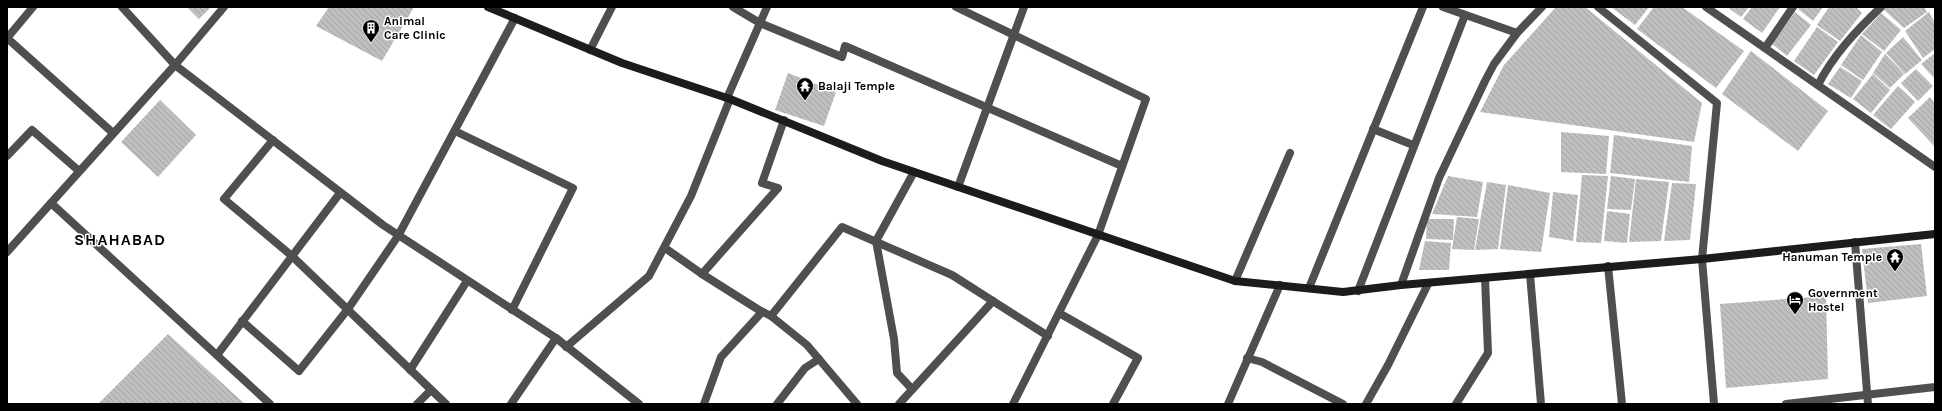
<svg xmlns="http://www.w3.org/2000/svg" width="1942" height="411" font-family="Karla,sans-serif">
	<defs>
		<pattern id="building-back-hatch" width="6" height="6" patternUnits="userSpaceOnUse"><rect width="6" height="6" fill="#bfbfbf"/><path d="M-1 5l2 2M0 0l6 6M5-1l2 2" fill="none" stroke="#a2a2a2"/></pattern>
	</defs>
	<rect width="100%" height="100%" fill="#fff"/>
	<!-- building -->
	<g fill="url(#building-back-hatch)">
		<path d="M187 7H211L199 19Z"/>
		<path d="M329 7H414L382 61 316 26Z"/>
		<path d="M1556 7H1585L1702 103 1694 142 1480 112 1504 65Z"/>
		<path d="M1611 7H1649L1635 25Z"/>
		<path d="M1654 7H1682L1744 51 1716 88 1637 29Z"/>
		<path d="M1727 7H1749L1741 17Z"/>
		<path d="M1752 7H1780L1762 33 1743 19Z"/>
		<path d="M1799 7H1823L1813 21 1798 9Z"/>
		<path d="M1829 7H1856L1862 13 1840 41 1817 25Z"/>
		<path d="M1886 7H1924L1927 12 1904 28 1883 9Z"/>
		<path d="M1795 12 1811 25 1787 56 1772 44Z"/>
		<path d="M1929 12 1935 23V49L1923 58 1905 31Z"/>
		<path d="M1881 13 1901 30 1884 51 1862 34Z"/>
		<path d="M1817 27 1838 42 1814 75 1794 61Z"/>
		<path d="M1861 35 1882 52 1863 80 1841 65Z"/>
		<path d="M1903 37 1922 60 1905 74 1886 53Z"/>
		<path d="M1751 51 1828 111 1798 151 1722 94Z"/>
		<path d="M1935 53V79L1921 64Z"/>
		<path d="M1885 54 1904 74 1890 88 1873 73Z"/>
		<path d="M1840 67 1862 81 1851 98 1828 84Z"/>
		<path d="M1916 69 1933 86 1918 101 1901 83Z"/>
		<path d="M788 73 836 92 824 126 775 110Z"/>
		<path d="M1873 74 1890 90 1871 113 1853 99Z"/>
		<path d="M1898 86 1915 102 1891 129 1873 115Z"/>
		<path d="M1930 97 1935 103 1934 146 1908 118Z"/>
		<path d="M160 100 196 135 158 177 121 142Z"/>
		<path d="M1561 132 1609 136 1606 174 1561 172Z"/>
		<path d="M1614 135 1692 146 1689 182 1610 173Z"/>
		<path d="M1582 175 1608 176 1601 243 1576 242Z"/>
		<path d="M1448 176 1483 182 1477 217 1432 214Z"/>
		<path d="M1611 176 1635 179 1631 210 1607 209Z"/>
		<path d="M1636 179 1669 182 1661 241 1629 242Z"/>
		<path d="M1487 182 1506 185 1498 249 1475 250Z"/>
		<path d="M1672 183 1696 184 1690 240 1664 241Z"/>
		<path d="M1508 185 1550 193 1541 252 1500 249Z"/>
		<path d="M1553 192 1578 195 1573 241 1549 237Z"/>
		<path d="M1607 211 1630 214 1627 243 1604 241Z"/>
		<path d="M1457 217 1479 219 1474 250 1452 249Z"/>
		<path d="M1427 219H1454L1453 240 1426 239Z"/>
		<path d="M1425 241 1451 243 1449 270H1419Z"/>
		<path d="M1921 244 1927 296 1868 303 1862 249Z"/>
		<path d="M1826 296 1828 379 1726 388 1720 304Z"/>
		<path d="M168 334 245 404H98Z"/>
	</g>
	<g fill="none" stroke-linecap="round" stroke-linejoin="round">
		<!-- minor -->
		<g stroke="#4f4f4f" stroke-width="8">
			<path d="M122 7 175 65 383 225 556 338 639 404"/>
			<path d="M733 7 760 23 842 57 845 46 1122 166"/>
			<path d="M956 7 1146 99 1098 235"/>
			<path d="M1443 7 1517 33"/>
			<path d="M1598 7 1717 103 1702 259 1714 404"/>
			<path d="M1706 7 1935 167"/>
			<path d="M8 37 33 7"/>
			<path d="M7 38 113 133"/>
			<path d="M1765 48 1793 7"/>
			<path d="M590 50 612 7"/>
			<path d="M1818 85C1833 55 1857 30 1881 7"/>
			<path d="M727 98 767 7"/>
			<path d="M1373 129 1413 145"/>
			<path d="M455 131 573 188 512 310"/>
			<path d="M273 140 224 199 292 256 446 404"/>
			<path d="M7 156 32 130 79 171"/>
			<path d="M958 187 1024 7"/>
			<path d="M51 203 270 404"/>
			<path d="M1855 242 1868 404"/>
			<path d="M665 248 702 274"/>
			<path d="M7 252 175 65 224 7"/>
			<path d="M1608 266 1622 404"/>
			<path d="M1530 274 1541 404"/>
			<path d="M1235 281 1290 153"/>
			<path d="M1401 285 1439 178 1485 81 1494 64 1517 33 1542 7"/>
			<path d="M1309 288 1423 7"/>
			<path d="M1358 291 1465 15"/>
			<path d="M1059 313 1138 358 1113 404"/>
			<path d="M771 316 759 310 702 274 778 188 762 183 784 120"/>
			<path d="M242 321 299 371 348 309 398 236 515 18"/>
			<path d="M566 347 649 276 691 196 730 99"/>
			<path d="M217 355 340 193"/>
			<path d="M1247 358 1262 362 1343 404"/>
			<path d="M410 370 467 281"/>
			<path d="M912 389 897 373 894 339 876 241 914 172"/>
			<path d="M417 404 431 390"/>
			<path d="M511 404 556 338"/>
			<path d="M704 404 721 357 762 312"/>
			<path d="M777 404 805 368 819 359"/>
			<path d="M857 404 807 345 771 316 842 227 952 275 1048 336"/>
			<path d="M899 404 993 301"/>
			<path d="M1228 404 1280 285"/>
			<path d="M1366 404 1388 365 1428 284"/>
			<path d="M1456 404 1488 353 1485 278"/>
			<path d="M1786 404 1935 387"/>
		</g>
		<!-- tertiary -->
		<path stroke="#4f4f4f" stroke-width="8" d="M1013 404 1098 235"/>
		<!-- secondary -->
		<path stroke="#1c1c1c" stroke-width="8" d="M488 7 622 63 730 99 882 161 1235 281 1343 292 1401 285 1702 259 1935 234"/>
	</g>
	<!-- icons -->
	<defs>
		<g id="building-pin" transform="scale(0.9)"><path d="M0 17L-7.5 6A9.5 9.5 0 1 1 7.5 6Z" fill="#000" stroke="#fff"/><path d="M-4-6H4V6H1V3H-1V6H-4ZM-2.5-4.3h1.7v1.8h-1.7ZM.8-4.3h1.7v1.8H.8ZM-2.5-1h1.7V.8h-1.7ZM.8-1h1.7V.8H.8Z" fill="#fff"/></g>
		<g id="temple-pin" transform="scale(0.9)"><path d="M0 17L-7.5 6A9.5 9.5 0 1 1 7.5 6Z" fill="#000" stroke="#fff"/><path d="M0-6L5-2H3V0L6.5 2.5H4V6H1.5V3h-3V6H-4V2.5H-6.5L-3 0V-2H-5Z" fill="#fff"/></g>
		<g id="hotel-pin" transform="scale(0.9)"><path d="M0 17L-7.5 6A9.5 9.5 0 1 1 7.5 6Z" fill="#000" stroke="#fff"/><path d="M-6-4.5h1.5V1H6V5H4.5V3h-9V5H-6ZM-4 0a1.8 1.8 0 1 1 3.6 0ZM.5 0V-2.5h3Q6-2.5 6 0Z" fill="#fff"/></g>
	</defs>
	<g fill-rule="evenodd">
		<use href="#building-pin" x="371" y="28"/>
		<use href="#temple-pin" x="805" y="86"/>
		<use href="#temple-pin" x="1895" y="257"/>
		<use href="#hotel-pin" x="1795" y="300"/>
	</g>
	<g text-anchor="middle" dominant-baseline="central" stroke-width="3" stroke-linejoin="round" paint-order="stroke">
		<!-- poi labels -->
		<g font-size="12" font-weight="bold" fill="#000" stroke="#fff" text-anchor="start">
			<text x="384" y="21">Animal<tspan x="384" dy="14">Care Clinic</tspan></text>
			<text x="818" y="86">Balaji Temple</text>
			<text x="1882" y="257" text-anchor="end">Hanuman Temple</text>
			<text x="1808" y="293">Government<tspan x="1808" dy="14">Hostel</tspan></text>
		</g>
		<!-- district labels -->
		<g font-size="16" font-weight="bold" letter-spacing="1" fill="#000" stroke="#fff">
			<text x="120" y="239">SHAHABAD</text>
		</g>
	</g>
	<!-- border -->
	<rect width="1942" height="411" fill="none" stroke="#000000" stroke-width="16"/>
</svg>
